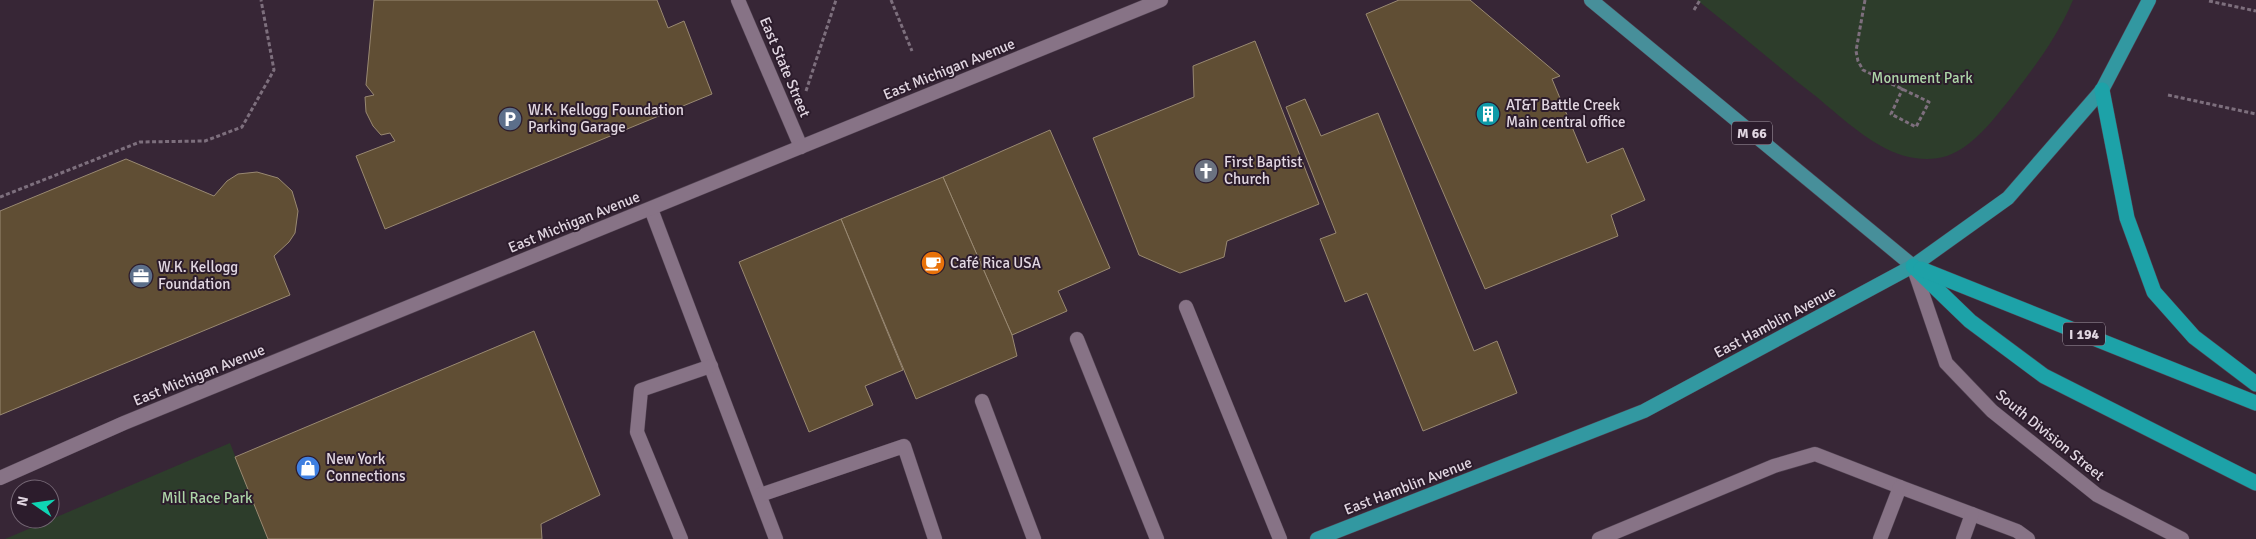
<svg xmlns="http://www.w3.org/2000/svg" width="2256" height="539" font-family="Signika,sans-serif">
	<rect width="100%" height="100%" fill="#372636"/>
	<!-- green -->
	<g fill="#2d3d2b">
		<path d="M1697 0H2073C2058 36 2034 68 2010 99 1993 120 1973 147 1947 156 1925 163 1900 157 1881 146 1858 133 1838 115 1818 98 1777 66 1738 32 1697 0Z"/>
		<path d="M230 443 268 539H5Z"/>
	</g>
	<!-- building -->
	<g fill="#604e34" stroke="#998972">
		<path d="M374 0H657L668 28 684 21 712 94 385 229 356 156 395 141 390 133 381 135 373 126 366 112 365 97 374 95 366 85Z"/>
		<path d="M1399 0H1470L1560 76 1552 79 1587 163 1623 148 1645 200 1611 215 1618 236 1485 289 1366 14Z"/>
		<path d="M1255 41 1319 204 1227 241 1224 257 1180 273 1139 255 1093 138 1194 97 1193 66Z"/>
		<path d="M1305 99 1321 136 1378 113 1474 351 1497 341 1517 393 1423 431 1367 293 1345 302 1320 239 1336 233 1286 107Z"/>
		<path d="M1050 130 1110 268 1058 291 1067 311 1012 335 943 177Z"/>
		<path d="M126 159 214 196 227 181 238 174 257 172 278 178 292 191 298 211 295 233 289 242 274 256 290 295 0 415V211Z"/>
		<path d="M943 177 1012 335 1017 356 916 399 841 219Z"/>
		<path d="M841 219 903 370 865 386 873 405 809 432 739 262Z"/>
		<path d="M534 331 600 495 541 524 542 539H268L235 457Z"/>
	</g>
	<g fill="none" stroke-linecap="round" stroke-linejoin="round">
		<!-- service casing -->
		<g stroke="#514251" stroke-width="15">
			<g id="service">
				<path d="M651 209 776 539"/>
				<path d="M1186 307 1280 539"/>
				<path d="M1077 339 1157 539"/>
				<path d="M982 401 1034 539"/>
				<path d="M760 495 904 446 935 539"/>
				<path d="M681 539 637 432 641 390 711 366"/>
				<path d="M1599 539 1774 466 1815 454 1900 487"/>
				<path d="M1880 539 1900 487 2017 531 2028 539"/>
				<path d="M1963 539 1972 514"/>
			</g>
		</g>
		<!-- minor casing -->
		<g stroke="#514251" stroke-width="15">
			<g id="minor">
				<path d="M738 0 801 147"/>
				<path d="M1913 266 1946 363 1992 411 2097 495 2182 539"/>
			</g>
		</g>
		<!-- tertiary casing -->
		<g stroke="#514251" stroke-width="15">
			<path id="tertiary" d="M0 478 124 423 1161 0"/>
		</g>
		<!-- primary casing -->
		<g stroke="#514251" stroke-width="15">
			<path id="primary" d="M1591 0 1913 266"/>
		</g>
		<!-- trunk casing -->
		<g stroke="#514251" stroke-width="15">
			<path id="trunk" d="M1317 539 1644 411 1913 266 2008 198 2102 90 2149 0"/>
		</g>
		<!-- motorway casing -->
		<g stroke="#514251" stroke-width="16">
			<g id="motorway">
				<path d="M2102 90 2127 218 2154 292 2194 337 2256 384"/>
				<path d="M1913 266 1970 321 2044 376 2256 483"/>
				<path d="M1921 269 2256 403"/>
			</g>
		</g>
		<!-- path -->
		<g stroke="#7d6f7d" stroke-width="3" stroke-dasharray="4 2.5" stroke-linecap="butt">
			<path d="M891 0 912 51"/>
			<path d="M1865 0 1856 51 1858 61 1863 70 1929 102 1916 127 1891 114 1903 88"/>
			<path d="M2209 1 2256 11"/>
			<path d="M1694 10 1700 0"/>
			<path d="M806 91 836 0"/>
			<path d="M2168 95 2256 114"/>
			<path d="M0 197 140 142 205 141 242 127 274 70 261 0"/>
		</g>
		<!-- service -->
		<use href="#service" stroke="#877386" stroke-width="14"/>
		<!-- minor -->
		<use href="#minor" stroke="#877386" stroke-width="14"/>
		<!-- tertiary -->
		<use href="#tertiary" stroke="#877386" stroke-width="14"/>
		<!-- primary -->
		<use href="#primary" stroke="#478f9a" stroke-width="14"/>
		<!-- trunk -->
		<use href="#trunk" stroke="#3298a1" stroke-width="14"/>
		<!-- motorway -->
		<use href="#motorway" stroke="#1da2a8" stroke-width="15"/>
	</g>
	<!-- icons -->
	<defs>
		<g id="building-disc" transform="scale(1.25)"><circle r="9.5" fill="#0f9aa8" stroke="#2c1c2c"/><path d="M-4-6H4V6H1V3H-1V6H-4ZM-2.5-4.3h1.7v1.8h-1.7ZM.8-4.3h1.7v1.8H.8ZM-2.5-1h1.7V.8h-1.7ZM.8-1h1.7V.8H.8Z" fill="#fff"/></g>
		<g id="parking-disc" transform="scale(1.25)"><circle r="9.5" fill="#5c6f8a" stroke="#2c1c2c"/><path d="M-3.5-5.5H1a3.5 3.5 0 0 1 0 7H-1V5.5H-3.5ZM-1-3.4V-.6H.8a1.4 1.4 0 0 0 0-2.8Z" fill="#fff"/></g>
		<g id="church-disc" transform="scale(1.25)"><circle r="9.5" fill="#6b7280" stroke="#2c1c2c"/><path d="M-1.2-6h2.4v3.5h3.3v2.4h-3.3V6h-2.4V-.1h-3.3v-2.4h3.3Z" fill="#fff"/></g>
		<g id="cafe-disc" transform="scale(1.25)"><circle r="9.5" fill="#e8710a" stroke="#2c1c2c"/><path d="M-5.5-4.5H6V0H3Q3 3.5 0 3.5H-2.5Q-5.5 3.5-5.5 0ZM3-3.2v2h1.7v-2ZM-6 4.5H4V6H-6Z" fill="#fff"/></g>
		<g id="office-disc" transform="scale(1.25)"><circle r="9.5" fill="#5c6f8a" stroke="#2c1c2c"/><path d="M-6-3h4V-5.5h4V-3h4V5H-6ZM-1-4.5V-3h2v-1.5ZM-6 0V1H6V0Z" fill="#fff"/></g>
		<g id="shop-disc" transform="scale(1.25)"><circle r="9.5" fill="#3f7fe0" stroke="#2c1c2c"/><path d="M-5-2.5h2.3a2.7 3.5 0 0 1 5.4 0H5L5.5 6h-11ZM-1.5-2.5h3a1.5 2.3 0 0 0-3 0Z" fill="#fff"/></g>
	</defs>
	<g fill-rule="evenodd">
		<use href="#building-disc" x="1488" y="114"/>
		<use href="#parking-disc" x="510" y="119"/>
		<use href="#church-disc" x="1206" y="171"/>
		<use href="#cafe-disc" x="933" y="263"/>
		<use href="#office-disc" x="141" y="276"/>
		<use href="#shop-disc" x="308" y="468"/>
	</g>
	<g text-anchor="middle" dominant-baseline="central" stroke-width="4" stroke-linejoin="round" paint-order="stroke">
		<!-- shield labels -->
		<g fill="#2c1c2c" stroke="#ab9fab" stroke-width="1">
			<rect x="1732" y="121.5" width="40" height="23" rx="4"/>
			<rect x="2063" y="322.5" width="42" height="23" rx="4"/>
		</g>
		<g font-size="14" font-weight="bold" fill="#e2d7e2">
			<text x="1752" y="133">M 66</text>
			<text x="2084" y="334">I 194</text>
		</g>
		<!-- street labels -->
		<g font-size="15" fill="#e2d7e2" stroke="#2c1c2c">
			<text transform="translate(785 67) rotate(67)">East State Street</text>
			<text transform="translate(949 69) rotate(-22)">East Michigan Avenue</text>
			<text transform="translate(574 222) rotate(-22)">East Michigan Avenue</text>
			<text transform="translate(1775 322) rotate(-28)">East Hamblin Avenue</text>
			<text transform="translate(199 375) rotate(-22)">East Michigan Avenue</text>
			<text transform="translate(2050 435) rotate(39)">South Division Street</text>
			<text transform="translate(1408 486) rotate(-21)">East Hamblin Avenue</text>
		</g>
		<!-- park labels -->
		<g font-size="15" fill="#acd5a7" stroke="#2c1c2c">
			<text x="1922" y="78">Monument Park</text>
			<text x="207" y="498">Mill Race Park</text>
		</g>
		<!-- poi labels -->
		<g font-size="15" fill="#e2d7e2" stroke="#2c1c2c" text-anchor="start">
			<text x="1506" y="105">AT&amp;T Battle Creek<tspan x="1506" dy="17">Main central office</tspan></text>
			<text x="528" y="110">W.K. Kellogg Foundation<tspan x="528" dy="17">Parking Garage</tspan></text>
			<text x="1224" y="162">First Baptist<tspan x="1224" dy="17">Church</tspan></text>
			<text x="950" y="263">Café Rica USA</text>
			<text x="158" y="267">W.K. Kellogg<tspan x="158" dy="17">Foundation</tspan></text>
			<text x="326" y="459">New York<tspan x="326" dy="17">Connections</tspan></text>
		</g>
	</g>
	<!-- north arrow -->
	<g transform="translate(35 504) rotate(283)"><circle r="24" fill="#2c1c2c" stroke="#756775"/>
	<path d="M0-4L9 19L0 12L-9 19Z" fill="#0fd5b4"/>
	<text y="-8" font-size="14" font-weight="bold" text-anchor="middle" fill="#e2d7e2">N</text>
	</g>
</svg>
